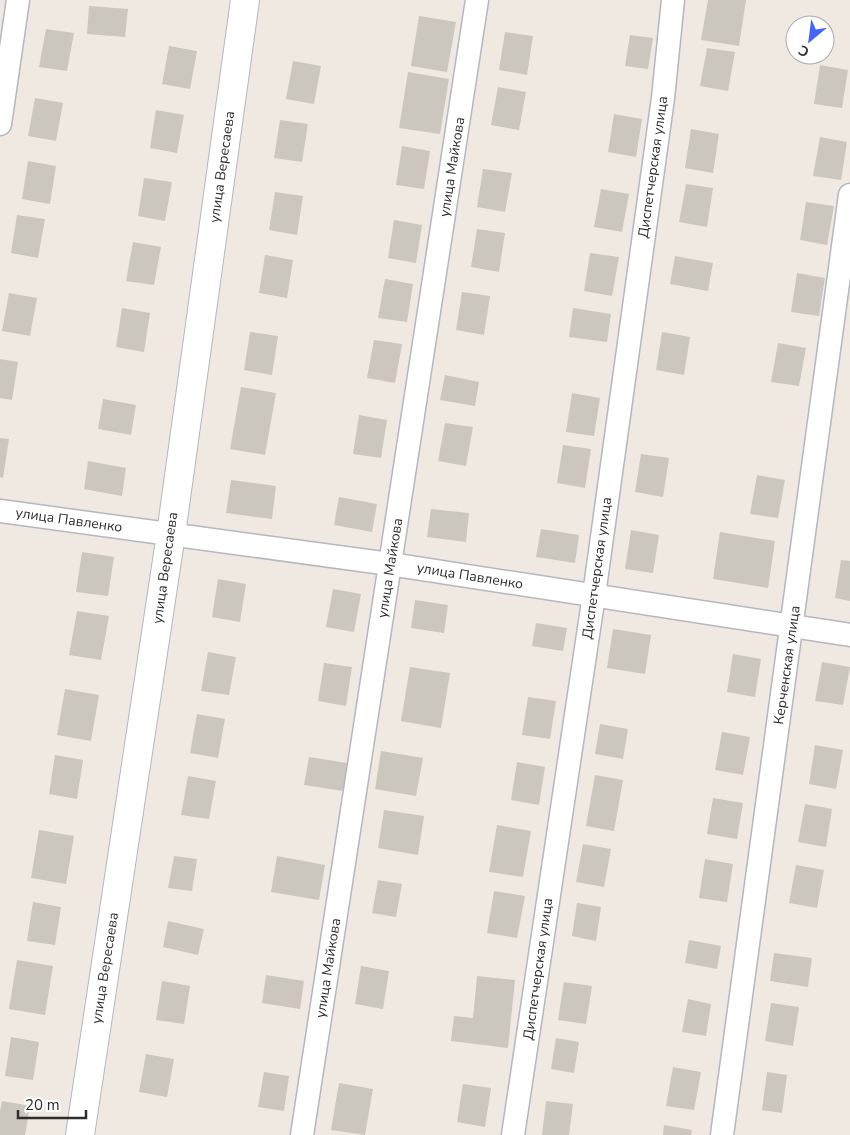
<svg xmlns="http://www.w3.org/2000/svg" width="850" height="1135" font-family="'Nunito Sans',sans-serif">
	<rect width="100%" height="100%" fill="#efe9e1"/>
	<!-- building -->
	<g fill="#cbc7bf">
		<path d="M708 0H746L739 46 701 40Z"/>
		<path d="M89 6 128 9 125 37 87 34Z"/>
		<path d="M419 16 456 22 447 72 411 66Z"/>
		<path d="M46 29 74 33 67 71 39 67Z"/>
		<path d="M505 32 533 36 527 75 499 70Z"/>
		<path d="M630 35 653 38 648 69 625 66Z"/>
		<path d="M169 46 197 51 190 89 162 84Z"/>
		<path d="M707 48 735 52 728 91 700 86Z"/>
		<path d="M293 61 321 66 314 104 286 99Z"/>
		<path d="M820 65 848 70 842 108 814 104Z"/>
		<path d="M408 72 449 79 440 134 399 128Z"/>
		<path d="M498 87 526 92 519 130 491 125Z"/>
		<path d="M35 98 63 103 56 141 28 136Z"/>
		<path d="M156 110 184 115 177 153 150 148Z"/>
		<path d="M614 114 642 119 636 157 608 152Z"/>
		<path d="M280 120 308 124 302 162 274 158Z"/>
		<path d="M691 129 719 134 713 173 685 168Z"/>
		<path d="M820 137 847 142 841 180 813 176Z"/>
		<path d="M402 146 430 151 424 189 396 185Z"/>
		<path d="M28 161 56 166 50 204 22 199Z"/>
		<path d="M483 169 512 173 505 212 477 207Z"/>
		<path d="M144 178 172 182 165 221 138 216Z"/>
		<path d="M686 184 713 188 707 227 679 222Z"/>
		<path d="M601 189 629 194 622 232 594 227Z"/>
		<path d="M275 192 303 196 297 235 269 230Z"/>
		<path d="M806 202 834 206 827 245 800 240Z"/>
		<path d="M17 215 45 219 38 258 11 253Z"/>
		<path d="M394 220 422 225 416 263 388 258Z"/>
		<path d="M477 229 505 233 499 272 471 267Z"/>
		<path d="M133 242 161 247 154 285 126 281Z"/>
		<path d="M590 253 619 257 612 296 584 291Z"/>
		<path d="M265 255 293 260 287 298 259 293Z"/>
		<path d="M675 256 713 263 708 291 670 284Z"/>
		<path d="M797 273 825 278 819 316 791 312Z"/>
		<path d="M385 279 413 284 407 322 378 318Z"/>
		<path d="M462 292 490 296 484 335 456 330Z"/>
		<path d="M9 293 37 298 30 336 2 331Z"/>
		<path d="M122 308 150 313 144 352 116 347Z"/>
		<path d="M573 308 611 314 607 342 569 337Z"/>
		<path d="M250 332 278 336 272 375 244 370Z"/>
		<path d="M662 332 690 337 684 375 656 370Z"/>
		<path d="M374 340 402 344 395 383 367 378Z"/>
		<path d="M778 343 806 348 799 386 771 382Z"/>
		<path d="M0 359 18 362 12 400 0 398Z"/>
		<path d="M445 375 479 382 475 406 440 400Z"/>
		<path d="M241 387 276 393 265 455 230 449Z"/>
		<path d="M572 393 600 398 594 436 566 432Z"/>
		<path d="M103 399 136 405 131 435 98 429Z"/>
		<path d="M359 415 387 420 381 458 353 454Z"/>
		<path d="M445 423 473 427 466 466 438 461Z"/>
		<path d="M0 438 9 439 3 478 0 477Z"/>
		<path d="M563 445 591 449 585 488 557 483Z"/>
		<path d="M641 454 669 458 663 497 635 492Z"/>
		<path d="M88 461 126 468 122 496 84 489Z"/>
		<path d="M757 475 785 480 778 518 750 514Z"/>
		<path d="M231 480 276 486 272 519 226 513Z"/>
		<path d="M339 497 377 504 372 532 334 525Z"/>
		<path d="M431 509 469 513 466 542 427 537Z"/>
		<path d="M541 529 579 535 575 563 536 557Z"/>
		<path d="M631 530 659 535 653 573 625 569Z"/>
		<path d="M720 532 775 541 768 588 713 579Z"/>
		<path d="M82 552 114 557 108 596 76 592Z"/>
		<path d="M841 560 850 561V601L835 598Z"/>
		<path d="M218 579 246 584 240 622 212 617Z"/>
		<path d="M333 589 361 594 354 632 326 627Z"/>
		<path d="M415 600 448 605 444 633 411 628Z"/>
		<path d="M77 611 109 616 101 660 69 655Z"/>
		<path d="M536 623 567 628 563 651 532 646Z"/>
		<path d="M613 629 651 635 645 674 607 668Z"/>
		<path d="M208 652 236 657 229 695 201 691Z"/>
		<path d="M733 654 761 659 755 697 727 692Z"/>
		<path d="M822 662 850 667 843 705 815 701Z"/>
		<path d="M324 663 352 667 346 706 318 701Z"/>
		<path d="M410 667 450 673 441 728 401 721Z"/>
		<path d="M65 689 99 695 91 741 57 735Z"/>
		<path d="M528 697 556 701 550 739 522 735Z"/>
		<path d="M197 714 225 719 218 758 190 753Z"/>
		<path d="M600 724 628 729 623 759 595 754Z"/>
		<path d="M722 732 750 737 743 775 715 770Z"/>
		<path d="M815 745 843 750 836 789 809 784Z"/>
		<path d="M381 751 423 758 416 796 375 789Z"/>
		<path d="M55 755 83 760 77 799 49 794Z"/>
		<path d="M309 757 347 763 343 791 304 785Z"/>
		<path d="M517 762 545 767 539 805 511 800Z"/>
		<path d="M595 775 623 780 614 831 586 826Z"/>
		<path d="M188 776 216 781 209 819 181 815Z"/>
		<path d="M713 798 743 803 737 839 707 834Z"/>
		<path d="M805 804 832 809 826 847 798 842Z"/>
		<path d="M384 810 424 816 418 855 378 848Z"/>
		<path d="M497 825 531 831 523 877 489 872Z"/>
		<path d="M39 830 74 836 66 884 31 878Z"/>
		<path d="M583 844 611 849 604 887 576 882Z"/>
		<path d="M174 856 197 859 192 891 168 888Z"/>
		<path d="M277 856 325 865 319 900 271 892Z"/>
		<path d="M705 859 733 864 727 902 699 898Z"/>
		<path d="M796 865 824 870 817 908 789 903Z"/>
		<path d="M378 880 402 884 396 917 372 913Z"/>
		<path d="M494 891 525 896 517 938 487 933Z"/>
		<path d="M33 902 61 907 55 945 27 941Z"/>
		<path d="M577 903 601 907 596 941 572 936Z"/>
		<path d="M168 921 204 929 198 955 163 947Z"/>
		<path d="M689 940 721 946 717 969 685 963Z"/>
		<path d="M774 953 812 958 808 987 770 981Z"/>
		<path d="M17 960 53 966 45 1015 9 1009Z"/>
		<path d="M361 966 389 971 383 1009 355 1004Z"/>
		<path d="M266 975 304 981 300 1009 262 1003Z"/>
		<path d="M477 976 515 980 508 1048 451 1041 454 1016 473 1018Z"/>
		<path d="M162 981 190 986 184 1024 156 1020Z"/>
		<path d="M564 982 592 986 586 1024 558 1020Z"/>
		<path d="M688 999 711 1004 706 1036 682 1032Z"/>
		<path d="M771 1003 799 1007 793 1046 765 1041Z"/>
		<path d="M11 1037 39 1042 33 1080 5 1076Z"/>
		<path d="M556 1038 579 1042 574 1073 551 1069Z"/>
		<path d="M146 1054 174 1059 167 1097 139 1092Z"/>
		<path d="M673 1067 701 1072 694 1110 666 1106Z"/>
		<path d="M264 1072 289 1076 284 1111 258 1107Z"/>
		<path d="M767 1072 787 1075 782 1113 762 1110Z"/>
		<path d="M339 1083 373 1089 365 1135 331 1130Z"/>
		<path d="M463 1084 491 1088 485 1127 457 1122Z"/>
		<path d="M2 1101 30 1106 25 1135H0V1111Z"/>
		<path d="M546 1101 573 1104 569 1135H542Z"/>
		<path d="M664 1125 692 1130 691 1135H663Z"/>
	</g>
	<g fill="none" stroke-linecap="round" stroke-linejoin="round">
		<!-- minor casing -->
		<g stroke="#b4b7c1" stroke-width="25">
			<g id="minor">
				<path d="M0 124 18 0"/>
				<path d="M0 511 390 564 850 635"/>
				<path d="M302 1135 477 0"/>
				<path d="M513 1135 594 595 663 98 673 0"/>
				<path d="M722 1135 850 195"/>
			</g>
		</g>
		<!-- tertiary casing -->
		<g stroke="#b4b7c1" stroke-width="30">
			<path id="tertiary" d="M80 1135 171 534 245 0"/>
		</g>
		<!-- minor -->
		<use href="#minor" stroke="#fff" stroke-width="22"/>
		<!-- tertiary -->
		<use href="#tertiary" stroke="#fff" stroke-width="28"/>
	</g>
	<g text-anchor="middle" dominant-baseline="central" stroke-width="4" stroke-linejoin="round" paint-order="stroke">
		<!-- street labels -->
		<g font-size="14" fill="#2e2e2e" stroke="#fff">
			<text transform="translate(222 167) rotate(-82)">улица Вересаева</text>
			<text transform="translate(452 167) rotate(-81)">улица Майкова</text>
			<text transform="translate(653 167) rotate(-82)">Диспетчерская улица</text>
			<text transform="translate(69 520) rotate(8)">улица Павленко</text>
			<text transform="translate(165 568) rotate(-82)">улица Вересаева</text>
			<text transform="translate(390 568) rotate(-81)">улица Майкова</text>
			<text transform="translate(597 568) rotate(-82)">Диспетчерская улица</text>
			<text transform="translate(470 576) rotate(9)">улица Павленко</text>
			<text transform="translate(787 665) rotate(-82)">Керченская улица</text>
			<text transform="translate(105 968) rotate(-81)">улица Вересаева</text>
			<text transform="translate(328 968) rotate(-81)">улица Майкова</text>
			<text transform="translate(538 969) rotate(-82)">Диспетчерская улица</text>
		</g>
	</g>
	<!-- north arrow -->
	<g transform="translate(810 40) rotate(209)"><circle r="24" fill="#ffffff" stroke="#ababab"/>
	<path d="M0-4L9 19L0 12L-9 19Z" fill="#4264fb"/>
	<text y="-8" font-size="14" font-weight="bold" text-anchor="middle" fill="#2e2e2e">С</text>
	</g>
	<!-- scale -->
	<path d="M18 1110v8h68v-8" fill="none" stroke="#2e2e2e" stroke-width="2.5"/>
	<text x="25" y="1110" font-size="15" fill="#2e2e2e" stroke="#ffffff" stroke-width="4" paint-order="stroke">20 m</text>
</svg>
